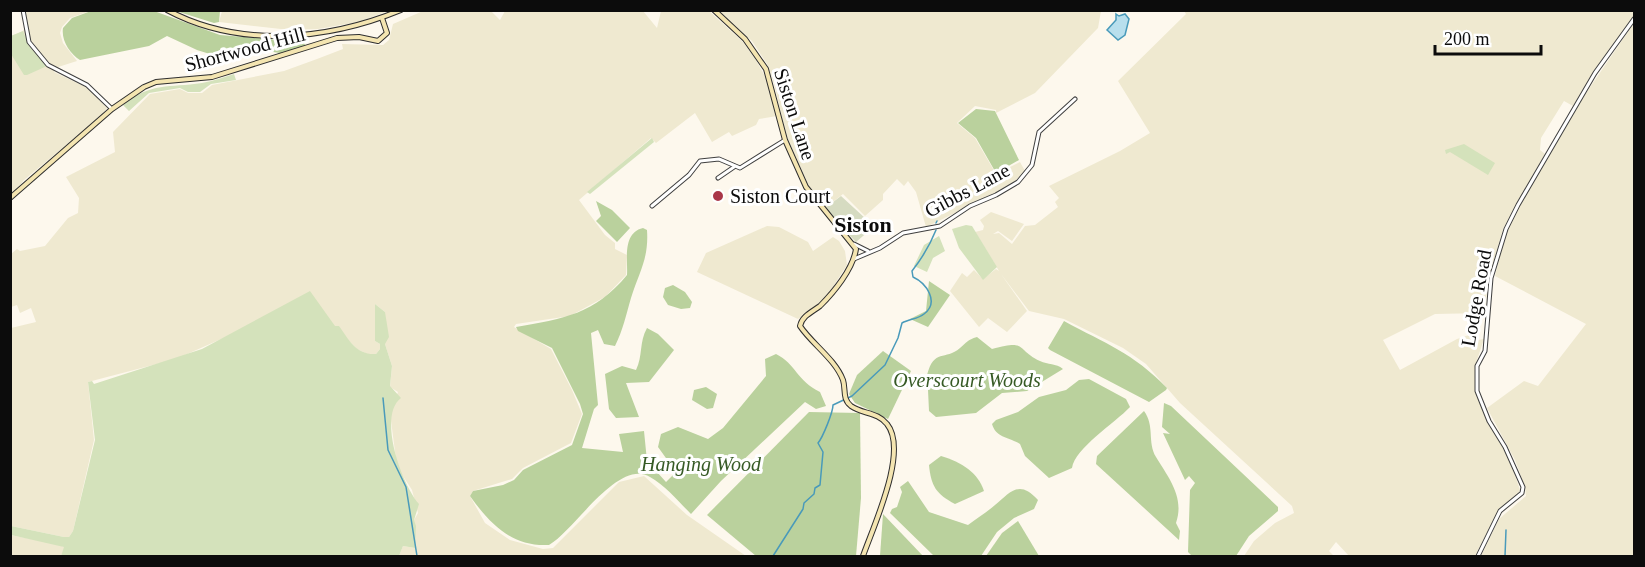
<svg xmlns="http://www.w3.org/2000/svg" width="1645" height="567" font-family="'Times New Roman',serif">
	<rect width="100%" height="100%" fill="#fdf8ed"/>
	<!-- farmland -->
	<g fill="#efe9d0">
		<path d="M588 10 643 11 657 28 661 11H709L743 42 756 60 766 78 777 116 759 119 756 125 732 136 729 132 712 142 695 113 656 143 651 138 579 200 605 235 615 243V249L627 255 626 275 605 297 570 316 516 324 514 327 551 349 572 390 582 414 571 443 523 468 512 479 473 491 470 496 485 523 510 540 543 549 553 548 619 482 644 476 687 515 746 556H399L403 546 415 548 414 520 418 513 412 490 397 467 390 413 398 392 390 387 392 366 385 344V312L375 304V341L380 344V349L376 354H367L357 349 335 327 237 332 176 359 88 382 94 440 73 531 69 537H64L11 526V328L36 322 31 308 20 313 17 305 11 307V254L17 249 20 251 45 246 68 218 78 213 79 198 66 177 115 152 113 132 150 94 180 89 188 93H202L212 85 284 71 317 59 343 49 342 44 383 45 389 40 393 24 423 11H491L500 20 505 11Z"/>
		<path d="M26 11H90L70 18 62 27 60 33 63 43 77 61 55 68 54 72 88 88 107 108 100 117 24 180 11 196V36L23 31 27 24Z"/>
		<path d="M222 11V10L388 11 359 22 318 29 290 30 219 22Z"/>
		<path d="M717 11H1101L1098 28 1035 93 996 113V110L975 106 957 123 975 138 996 174 1020 162 1025 171 1009 187 926 227 916 192 908 181 904 186 897 179 883 194V200L865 216 843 194 824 209 812 193 786 135 773 80 767 64 752 41Z"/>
		<path d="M1184 11H1634V16L1573 106 1564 101 1541 138 1540 150 1545 154 1503 229 1489 277 1484 313 1435 314 1383 340 1400 370 1457 339 1469 335 1473 341 1484 339 1475 366V392L1513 469 1520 490 1516 497 1497 513 1475 556H1349L1336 542 1329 551 1334 556H1244L1254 541 1275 523 1294 513 1292 506 1180 403 1146 364 1123 348 1064 319 1029 311 1001 274 1027 311 1007 332 988 318 979 327 950 291 962 273 967 277 974 270 983 279 996 269 999 271 975 232 983 230 984 226 980 220 991 212 1024 224 1012 241 998 231 993 234 999 233 1012 244 1025 226 1035 225 1058 207 1055 202 1059 198 1049 186 1120 151 1150 133 1118 81 1186 14Z"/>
		<path d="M1634 23V556H1481L1499 519 1526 496 1525 487 1515 460 1487 408 1524 381 1538 386 1586 324 1495 276 1504 239 1516 211 1584 96Z"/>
		<path d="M767 226 779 227 808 242 813 251 833 237 839 241 845 251 847 265 831 290 812 310 798 319 697 272 706 253Z"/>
		<path d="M10 535 52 543 65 547 61 556H11Z"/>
	</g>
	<!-- green -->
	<g fill="#d4e2bb">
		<path d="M23 31 29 46 47 66 27 75H24L11 54V36Z"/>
		<path d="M234 74 236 80 211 84 200 92H188L180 88 149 93 129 111 123 105C151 82 169 88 202 83 213 81 224 77 234 74Z"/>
		<path d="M652 138 654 142 590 194 587 192Z"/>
		<path d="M1464 144 1495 163 1488 175 1450 152 1446 154 1445 150Z"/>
		<path d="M966 225 972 226 997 267 983 280 959 248 952 229Z"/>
		<path d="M939 236 945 251 933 258 927 272 914 266 924 245Z"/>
		<path d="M310 291 335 326H339C349 340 356 355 376 354L380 349V344L375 341V304L385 312 389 337 385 344 392 366 390 386 401 398C377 416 402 485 419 504L414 520 416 526 415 548 403 546 399 556H61L64 547 11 535V526L64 537H69L73 531 95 440 88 382 92 381 94 384 202 349Z"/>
	</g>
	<!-- forest -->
	<g fill="#bad19d">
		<path d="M91 11H154L220 35 303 42 306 46 286 54 267 51 229 60 197 50 167 36 149 46 80 60C70 54 61 40 63 28L72 18Z"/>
		<path d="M176 11H220L219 22 214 23Z"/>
		<path d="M976 109 995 111 1019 160 996 173 976 138 958 123Z"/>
		<path d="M596 201 612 210 630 228 617 242 596 221 601 216Z"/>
		<path d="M643 228 647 230C649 259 639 272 631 298 626 315 623 330 615 346L604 344 598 330 591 333 598 405 594 409 582 448 623 452 619 434 644 431 647 461 666 482 676 472 658 447 661 434 678 427 708 439 723 428 766 376 765 359 776 354C796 364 797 381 820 392L826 406 816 409 805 402 721 481 691 514C679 502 666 486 650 477 618 458 574 531 549 545 512 547 490 524 470 496L473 491 503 485 514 480 523 470 572 445 583 414 580 404 552 348 518 331 516 327C563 319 595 314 627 275 628 260 622 233 643 228Z"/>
		<path d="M929 281 950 295 928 327 910 319 926 311Z"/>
		<path d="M673 285 685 292 692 302 690 308 681 309 668 305 663 297 665 288Z"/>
		<path d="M1064 321C1106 344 1132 352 1167 388L1166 390 1149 402 1050 350 1048 348Z"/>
		<path d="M647 328 658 334 674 350 649 382 626 383 639 417 616 418 609 409 605 374 622 366 636 370C643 356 639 342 647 328Z"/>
		<path d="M977 337 992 349C1028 339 1015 349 1040 361 1048 365 1056 363 1063 369L1027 391 1002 393 976 413 936 417 929 411 928 390 933 384 927 375C934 348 945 361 960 348 967 342 967 340 977 337Z"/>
		<path d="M883 351 911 371 888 419 855 403 849 394 857 375Z"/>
		<path d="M1089 379 1126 399 1130 407C1115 423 1075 448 1072 468L1049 478 1025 456 1020 444C1009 437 996 438 992 424L996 420 1018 412 1039 397 1066 390 1079 380Z"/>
		<path d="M706 387 717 394 713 408 707 409 692 400 694 390Z"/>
		<path d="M1164 403 1171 406 1278 507V511L1249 536 1236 556H1192L1188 552 1190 490 1195 483 1189 476 1185 480 1163 433 1170 434 1162 427Z"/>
		<path d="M1144 411C1155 426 1147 442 1156 457 1168 477 1185 497 1176 523L1180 531 1179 540 1096 464 1097 456Z"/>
		<path d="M809 412 860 413 861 498 856 556H756L707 515Z"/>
		<path d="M941 456C962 462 978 473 984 491L955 504C936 494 931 486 929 465Z"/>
		<path d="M908 481 929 512 968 525C976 519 987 512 995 505 1011 492 1019 479 1038 500L1034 509 1014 518 997 532 981 556H934L890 513 892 509 897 507 902 492 900 487Z"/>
		<path d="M883 514 923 556H880Z"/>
		<path d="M1018 521 1039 556H986L1002 533Z"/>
	</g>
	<!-- cemetery -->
	<path fill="#d6dbc1" d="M841 196 866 219 864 223 870 230 856 242 824 209Z"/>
	<!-- water -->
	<path fill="#b8dfed" stroke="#499aba" stroke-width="1.5" d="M1116 14 1119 16 1125 14 1129 19 1125 35 1118 40 1107 30 1116 20Z"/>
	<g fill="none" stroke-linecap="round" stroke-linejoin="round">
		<!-- stream -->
		<g stroke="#499aba" stroke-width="1.5">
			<path d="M936 223 937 221"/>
			<path d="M383 398 388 450 406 487 417 556"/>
			<path d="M773 556 803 509 804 503 814 494 815 488 820 485 823 452 818 443C823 437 833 412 833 405L852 396 885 365 898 338 902 323C909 319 918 319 924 314 940 302 926 283 913 277L912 271C923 257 930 245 936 230"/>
			<path d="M1505 556 1506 530"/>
		</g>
		<!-- street casing -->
		<g stroke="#3f3f3f" stroke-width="5">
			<g id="street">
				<path d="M23 10 29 42 48 65 87 85 112 109"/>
				<path d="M718 178 734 167"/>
				<path d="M652 206 689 175 700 161 719 159 740 168 785 140"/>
				<path d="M854 244 868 251"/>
				<path d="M854 259 880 248 903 233 940 226 970 206 996 195 1018 182 1032 165 1039 132 1075 99"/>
				<path d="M1478 556 1500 511 1522 493 1523 487 1505 447 1489 421 1477 391V366L1485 351 1491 278 1506 229 1518 205 1595 73 1634 19"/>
			</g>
		</g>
		<!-- secondary casing -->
		<g stroke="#2e2e2e" stroke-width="6">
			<g id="secondary">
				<path d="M167 10C240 49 328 40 401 10"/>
				<path d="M714 10 745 39 766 69 785 140 806 187 856 249C853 269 834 292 820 306 812 312 802 316 800 326 812 344 835 359 843 380 846 389 842 399 851 406 862 414 878 412 887 424 909 451 873 527 863 556"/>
				<path d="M10 198 112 109 144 87 156 82 212 77 337 38 359 37 378 41 387 33 382 18"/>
			</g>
		</g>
		<!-- street -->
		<use href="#street" stroke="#fff" stroke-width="3"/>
		<!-- secondary -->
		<use href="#secondary" stroke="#f4e5b1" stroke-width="4"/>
	</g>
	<!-- markers -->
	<circle fill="#a93749" stroke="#fff" stroke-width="2" cx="718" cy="196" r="6"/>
	<g text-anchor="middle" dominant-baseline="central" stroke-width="6" stroke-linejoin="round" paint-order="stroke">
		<!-- street labels -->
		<g font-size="20" fill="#0c0c0c" stroke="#fff">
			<text transform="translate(245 49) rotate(-15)">Shortwood Hill</text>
			<text transform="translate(795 114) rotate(72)">Siston Lane</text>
			<text transform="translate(967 190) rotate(-28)">Gibbs Lane</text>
			<text transform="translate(1476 298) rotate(-80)">Lodge Road</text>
		</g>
		<!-- poi labels -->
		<g font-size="20" fill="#0c0c0c" stroke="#fff" text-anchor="start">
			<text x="730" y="196">Siston Court</text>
		</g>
		<!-- park labels -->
		<g font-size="20" font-style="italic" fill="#365a25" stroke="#fff">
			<text x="967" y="380">Overscourt Woods</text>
			<text x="701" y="464">Hanging Wood</text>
		</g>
		<!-- quarter labels -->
		<g font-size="22" font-weight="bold" fill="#0c0c0c" stroke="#fff">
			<text x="863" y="224">Siston</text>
		</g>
	</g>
	<!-- border -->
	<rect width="1645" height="567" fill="none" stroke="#0c0c0c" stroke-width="24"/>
	<!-- scale -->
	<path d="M1435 45v9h106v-9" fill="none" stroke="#0c0c0c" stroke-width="3"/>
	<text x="1444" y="45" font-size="18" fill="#0c0c0c" stroke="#ffffff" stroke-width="4.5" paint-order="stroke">200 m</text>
</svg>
